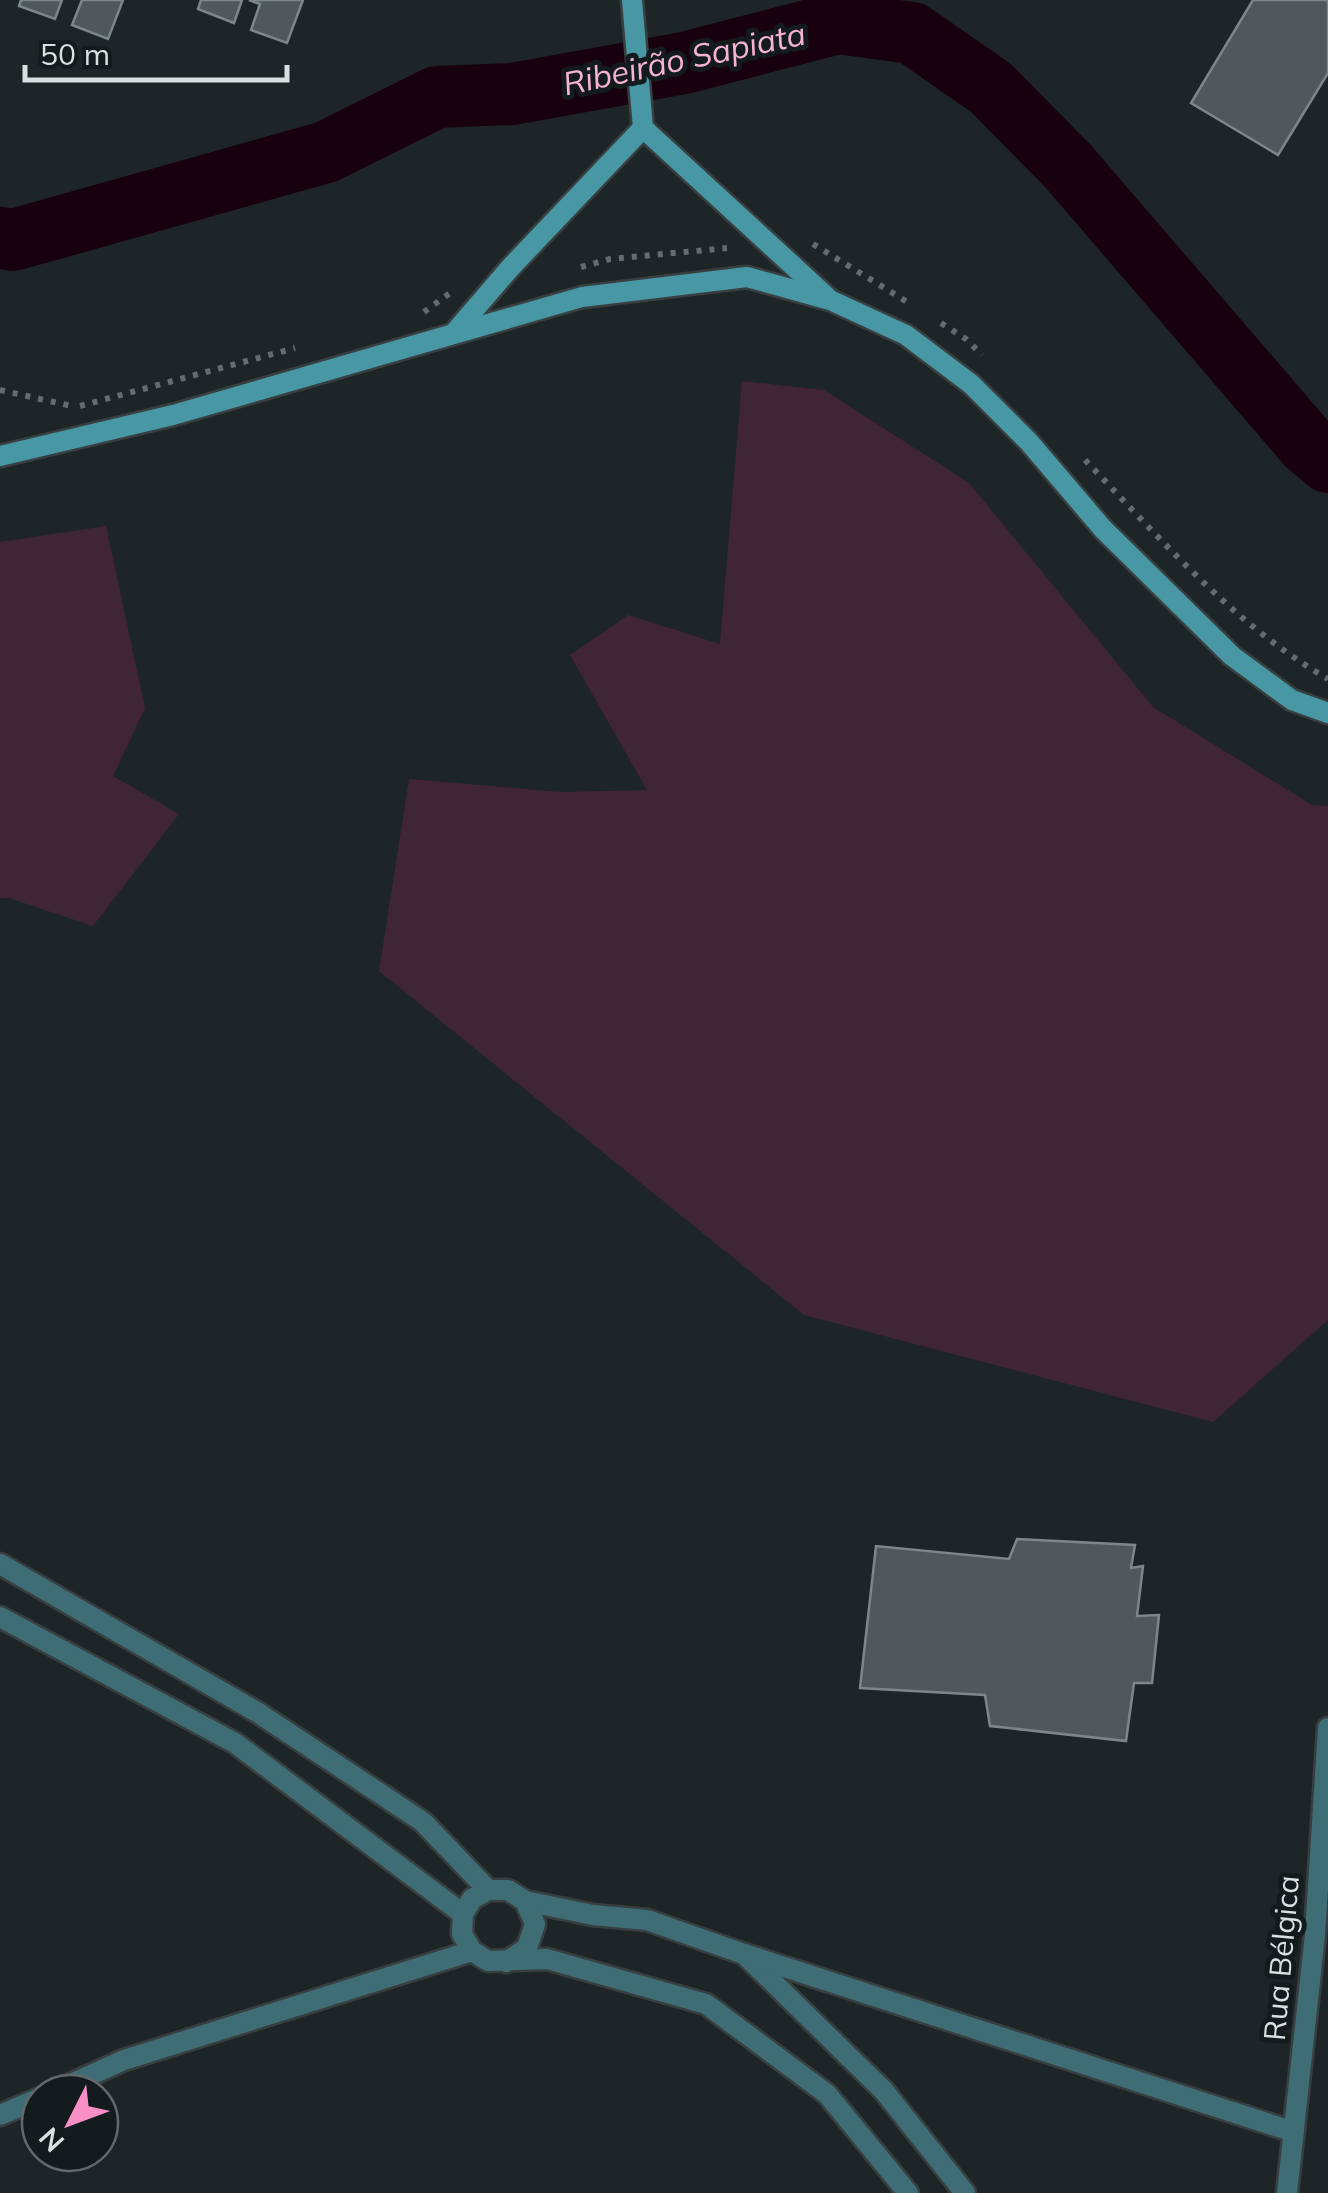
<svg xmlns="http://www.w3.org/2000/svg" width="1328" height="2193" font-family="Mulish,sans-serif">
	<rect width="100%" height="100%" fill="#1e2526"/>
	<!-- green -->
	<g fill="#402633">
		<path d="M742 381 824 390 969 483 1153 707 1312 805 1328 806V1320L1213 1422 804 1315 379 971 409 779 560 792 647 790 570 655 628 615 720 644Z"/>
		<path d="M106 526 145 708 113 776 179 814 93 926 9 898H0V542Z"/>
	</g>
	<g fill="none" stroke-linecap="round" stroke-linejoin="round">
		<!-- river -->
		<path stroke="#18000d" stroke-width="62" d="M0 238 13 240 326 152 437 97 512 94 684 63 838 23 912 33 991 88 1067 165 1308 445 1328 462"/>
	</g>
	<!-- building -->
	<g fill="#505859" stroke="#7d8688" stroke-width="2.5">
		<path d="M21 0H62L55 19 19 6Z"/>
		<path d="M82 0H123L108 39 72 25Z"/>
		<path d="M201 0H242L234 23 198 9Z"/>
		<path d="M249 0H303L287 43 251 30 260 4Z"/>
		<path d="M1253 0H1328V73L1278 155 1191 103Z"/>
		<path d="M1017 1539 1135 1545 1131 1568 1143 1566 1137 1616 1159 1615 1152 1683H1134L1126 1741 990 1726 985 1695 860 1688 876 1546 1009 1559Z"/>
	</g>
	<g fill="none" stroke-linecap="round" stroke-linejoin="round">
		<!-- street casing -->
		<g stroke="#383f40" stroke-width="25">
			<g id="street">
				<path d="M0 1564 257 1712 423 1822 488 1890"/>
				<path d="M0 1617 235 1743 463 1914"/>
				<path d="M525 1901 593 1915 647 1920 744 1954 884 2091 965 2193"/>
				<path d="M744 1954 1294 2132"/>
				<path d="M506 1962 527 1948 535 1924 525 1901 508 1890H488L472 1899 463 1914 462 1934 472 1951 488 1961 547 1959 706 2004 827 2094 908 2193"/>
				<path d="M51 2093 124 2060 472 1951"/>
				<path d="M0 2115 40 2098"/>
				<path d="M1287 2193 1315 1935 1328 1728"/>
			</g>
		</g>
		<!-- secondary casing -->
		<g stroke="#383f40" stroke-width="25">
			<g id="secondary">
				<path d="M632 0 643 128 827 297"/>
				<path d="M455 332 510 268 643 128"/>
				<path d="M0 456 173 415 582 297 747 277 830 300 906 335 971 384 1029 442 1103 529 1232 656 1292 700 1328 713"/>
			</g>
		</g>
		<!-- path -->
		<g stroke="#666c6d" stroke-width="6" stroke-dasharray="5 8" stroke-linecap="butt">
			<path d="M813 244 909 303"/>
			<path d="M581 267 610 259 727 248"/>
			<path d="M424 312 450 293"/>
			<path d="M941 323 966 339 982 355"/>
			<path d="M0 390 76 407"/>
			<path d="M80 406 295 348"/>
			<path d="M1085 460C1161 539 1233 624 1328 679"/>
		</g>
		<!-- street -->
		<use href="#street" stroke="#3f6d76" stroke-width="20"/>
		<!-- secondary -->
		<use href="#secondary" stroke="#4897a5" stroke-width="20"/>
	</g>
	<g text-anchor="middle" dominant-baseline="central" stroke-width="10" stroke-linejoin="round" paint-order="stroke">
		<!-- street labels -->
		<g font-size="30" fill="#dadfe0" stroke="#141b1d">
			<text transform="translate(1281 1958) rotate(-85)">Rua Bélgica</text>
		</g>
		<!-- water labels -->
		<g font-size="32" font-style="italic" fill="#f6b3d4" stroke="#141b1d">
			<text transform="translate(684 58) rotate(-12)">Ribeirão Sapiata</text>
		</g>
	</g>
	<!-- north arrow -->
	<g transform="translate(70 2123) rotate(228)"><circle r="48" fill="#141b1d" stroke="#63696b" stroke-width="2.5"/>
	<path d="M0-8L18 38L0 25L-18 38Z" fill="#fa8fc7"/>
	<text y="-15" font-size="28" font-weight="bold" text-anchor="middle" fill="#dadfe0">N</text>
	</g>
	<!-- scale -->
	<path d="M25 65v15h262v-15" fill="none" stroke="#dadfe0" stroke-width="5"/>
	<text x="40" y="65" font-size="30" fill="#dadfe0" stroke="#141b1d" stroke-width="8" paint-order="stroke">50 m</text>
</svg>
